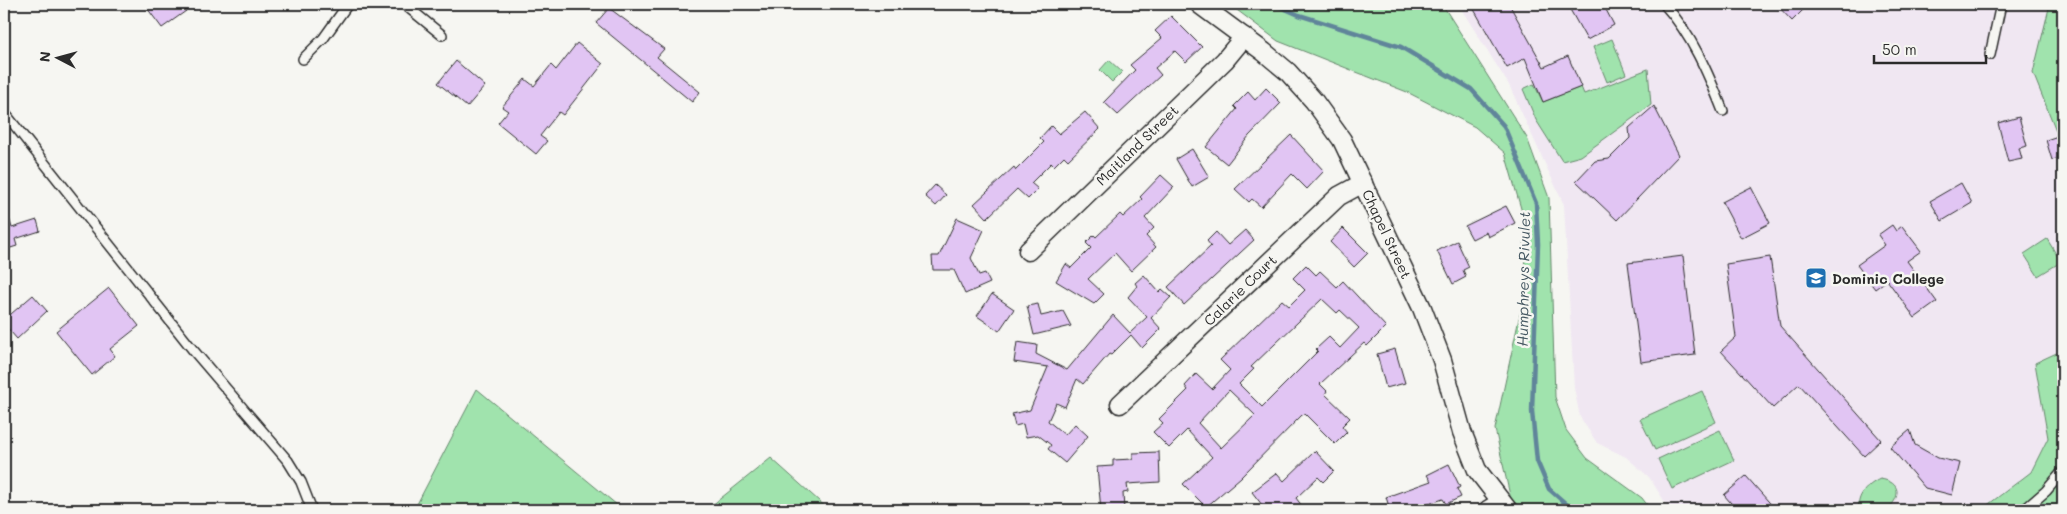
<svg xmlns="http://www.w3.org/2000/svg" width="2067" height="514" font-family="Mali,sans-serif">
	<rect width="100%" height="100%" fill="#f6f6f2"/>
	<filter id="ink" filterUnits="userSpaceOnUse"><feTurbulence type="fractalNoise" baseFrequency=".02" numOctaves="2"/><feDisplacementMap in="SourceGraphic" scale="10" xChannelSelector="R" yChannelSelector="G"/><feConvolveMatrix kernelMatrix="1 2 1 2 8 2 1 2 1" color-interpolation-filters="sRGB"/></filter>
	<g filter="url(#ink)">
		<!-- built -->
		<path fill="#f0e7f2" d="M1458 4H2063V350L2035 363 2048 438 2031 472 1981 510H1670L1649 477 1626 457 1597 443 1580 417 1574 388 1564 205 1509 85Z"/>
		<!-- green -->
		<g fill="#a0e3ad" stroke="#66876c">
			<path d="M1229 4H1442L1527 138 1549 198 1555 397 1566 430 1587 458 1642 498 1651 510H1521L1511 500 1495 429 1525 291 1524 219 1505 153 1475 127 1407 92 1278 41Z"/>
			<path d="M2050 4H2063V148L2033 73Z"/>
			<path d="M1612 39 1626 74 1607 82 1593 47Z"/>
			<path d="M1109 60 1122 72 1112 82 1100 70Z"/>
			<path d="M1648 69 1651 105 1581 156 1562 161 1536 120 1523 89 1534 84 1543 102 1581 87 1584 94Z"/>
			<path d="M2047 239 2061 262 2038 276 2024 254Z"/>
			<path d="M2063 350V510H1981L2031 472 2048 438 2035 363Z"/>
			<path d="M477 389 623 510H432L415 508Z"/>
			<path d="M1702 391 1716 422 1655 450 1640 419Z"/>
			<path d="M1720 430 1734 460 1672 489 1658 459Z"/>
			<path d="M771 458 829 510H706Z"/>
			<path d="M1880 479C1902 482 1901 497 1887 510H1859C1856 496 1867 485 1880 479Z"/>
		</g>
		<g fill="none" stroke-linecap="round" stroke-linejoin="round">
			<!-- stream -->
			<path stroke="#60859a" stroke-width="4.5" d="M1274 4 1299 15 1401 47 1471 89 1504 126 1536 203 1538 244 1532 411 1537 461 1549 489 1573 510"/>
		</g>
		<!-- building -->
		<g fill="#e1c5f3" stroke="#2b2b2b" fill-rule="evenodd">
			<path d="M144 4H181L186 11 162 28Z"/>
			<path d="M1471 4H1509L1544 67 1568 56 1581 87 1543 102 1525 58 1507 68Z"/>
			<path d="M1567 4H1603L1614 25 1587 40Z"/>
			<path d="M1776 4H1797L1803 10 1792 21Z"/>
			<path d="M609 8 664 49 657 57 700 92 692 102 596 23Z"/>
			<path d="M1171 16 1202 47 1186 62 1175 51 1155 68 1161 75 1118 115 1104 102 1135 70 1130 65 1162 38 1155 31Z"/>
			<path d="M577 43 603 64 563 115 559 112 540 136 547 141 536 154 498 123 508 111 502 107 525 79 534 86 551 65 556 70Z"/>
			<path d="M456 61 485 86 467 107 438 83Z"/>
			<path d="M1266 88 1281 103 1249 136 1227 164 1206 147 1237 109 1234 106 1248 92 1255 100Z"/>
			<path d="M1654 106 1679 155 1617 220 1576 181 1595 161 1609 159 1630 138 1629 128Z"/>
			<path d="M1085 112 1100 129 1068 160 1064 156 1054 166 1051 163 1031 183 1038 189 1028 199 1017 189 987 218 974 204 1014 167 1016 170 1044 142 1040 138 1051 126 1059 134Z"/>
			<path d="M2019 117 2027 146 2019 148 2022 159 2008 162 1998 123Z"/>
			<path d="M1291 135 1324 171 1307 189 1292 174 1261 207 1252 199 1249 202 1235 189Z"/>
			<path d="M2058 136 2063 157 2052 160 2046 140Z"/>
			<path d="M1192 149 1209 177 1192 187 1176 159Z"/>
			<path d="M1161 175 1174 187 1145 218 1154 228 1146 236 1156 247 1131 271 1115 253 1088 279 1104 294 1094 304 1056 281 1066 264 1071 268 1091 248 1086 243 1094 235 1096 237 1120 214 1123 217 1142 199 1140 197Z"/>
			<path d="M1961 183 1972 203 1942 221 1930 201Z"/>
			<path d="M935 185 946 195 936 206 925 196Z"/>
			<path d="M1751 187 1770 223 1741 238 1722 202Z"/>
			<path d="M1506 206 1515 223 1488 237 1486 232 1472 239 1465 226Z"/>
			<path d="M4 211H7L12 228 37 220 40 231 15 239 17 246 4 250Z"/>
			<path d="M957 218 984 230 971 258 979 275 985 273 990 283 965 294 954 270H933L932 256H939Z"/>
			<path d="M1892 225 1896 231 1902 226 1921 251 1907 261 1937 302 1915 318 1887 280 1875 289 1857 265 1885 245 1878 235Z"/>
			<path d="M1343 228 1368 253 1354 267 1330 242Z"/>
			<path d="M1245 230 1254 240 1184 305 1168 287 1211 246 1207 241 1216 232 1228 245Z"/>
			<path d="M1457 241 1469 267 1463 270 1466 277 1453 284 1437 251Z"/>
			<path d="M1683 256 1695 355 1641 362 1628 263Z"/>
			<path d="M1770 257 1780 326 1881 440 1864 456 1799 384 1773 408 1721 351 1736 337 1726 264Z"/>
			<path d="M1306 265 1316 275 1320 271 1337 287 1343 281 1386 327 1367 346 1364 343 1320 384 1327 391 1325 394 1350 418 1342 426 1347 432 1335 444 1305 414 1302 415 1241 477 1206 507 1183 484 1212 457 1187 430 1169 448 1153 432 1163 423 1159 419 1188 390 1185 386 1196 374 1212 389 1230 370 1220 360 1282 300 1289 306 1305 290 1293 278ZM1322 299 1337 313 1340 310 1359 328 1340 348 1329 337 1316 349 1318 351 1262 407 1239 384 1254 369 1251 367ZM1229 390 1255 415 1221 448 1198 423Z"/>
			<path d="M1144 275 1159 292 1162 289 1171 297 1151 318 1161 329 1142 348 1131 335 1111 355 1109 354 1083 384 1077 379 1065 407 1056 403 1048 421 1065 435 1075 424 1088 436 1065 463 1048 449 1051 445 1038 435 1026 437 1023 424 1015 426 1012 414 1030 410 1048 367 1014 362 1017 342 1037 345 1036 354 1067 370 1113 315 1130 333 1147 317 1128 297 1137 286 1135 283Z"/>
			<path d="M109 288 139 326 110 349 115 356 92 375 56 331Z"/>
			<path d="M992 294 1014 309 999 331 977 316Z"/>
			<path d="M33 295 47 311 17 339 4 324V320Z"/>
			<path d="M1038 304 1041 316 1063 311 1071 326 1034 335 1027 306Z"/>
			<path d="M1395 349 1405 383 1386 388 1377 354Z"/>
			<path d="M1910 430 1915 445 1938 458 1960 463 1952 495 1925 488 1890 447Z"/>
			<path d="M1315 451 1334 471 1323 482 1318 477 1296 498 1305 510H1266L1252 492 1277 473 1284 481Z"/>
			<path d="M1159 452 1160 482 1127 484 1128 492 1123 493 1124 510H1101L1097 467 1113 466V460L1133 459V453Z"/>
			<path d="M1449 464 1460 487 1457 489 1461 497 1446 504 1443 499 1411 510H1390L1386 497 1431 481 1427 475Z"/>
			<path d="M1746 476 1776 510H1737L1724 495Z"/>
		</g>
		<g fill="none" stroke-linecap="round" stroke-linejoin="round">
			<!-- lane casing -->
			<g stroke="#2b2b2b" stroke-width="12">
				<g id="lane">
					<path d="M404 4 442 35"/>
					<path d="M1664 4C1692 35 1708 73 1723 111"/>
					<path d="M1990 55 2001 4"/>
					<path d="M303 59 323 39 348 4"/>
					<path d="M4 112 193 350 288 461 301 482 312 510"/>
					<path d="M2024 510 2046 491 2063 471"/>
				</g>
			</g>
			<!-- street casing -->
			<g stroke="#2b2b2b" stroke-width="21">
				<g id="street">
					<path d="M1199 4 1264 52 1288 72 1314 101 1342 140 1422 308 1442 360 1462 432 1477 470 1508 510"/>
					<path d="M1028 251 1225 60 1244 37"/>
					<path d="M1120 404 1339 196 1363 183"/>
					<path d="M1488 510 1501 502"/>
				</g>
			</g>
			<!-- lane -->
			<use href="#lane" stroke="#f6f6f2" stroke-width="9"/>
			<!-- street -->
			<use href="#street" stroke="#f6f6f2" stroke-width="18"/>
		</g>
	</g>
	<!-- icons -->
	<defs>
		<g id="school-square" transform="scale(1.125)"><rect x="-9" y="-9" width="18" height="18" rx="4" fill="#1f6fb2" stroke="#f6f6f2"/><path d="M0-5L7-2L0 1L-7-2ZM-4 1L0 2.5L4 1V4Q0 6-4 4Z" fill="#fff"/></g>
	</defs>
	<g fill-rule="evenodd">
		<use href="#school-square" x="1816" y="278"/>
	</g>
	<g text-anchor="middle" dominant-baseline="central" stroke-width="5" stroke-linejoin="round" paint-order="stroke">
		<!-- street labels -->
		<g font-size="14" fill="#2b2b2b" stroke="#f6f6f2">
			<text transform="translate(1137 145) rotate(-44)">Maitland Street</text>
			<text transform="translate(1387 234) rotate(65)">Chapel Street</text>
			<text transform="translate(1240 290) rotate(-44)">Calarie Court</text>
		</g>
		<!-- poi labels -->
		<g font-size="14" font-weight="bold" fill="#2b2b2b" stroke="#f6f6f2" text-anchor="start">
			<text x="1832" y="278">Dominic College</text>
		</g>
		<!-- water labels -->
		<g font-size="15" font-style="italic" fill="#465862" stroke="#f6f6f2">
			<text transform="translate(1523 279) rotate(-89)">Humphreys Rivulet</text>
		</g>
	</g>
	<!-- margin -->
	<rect width="2067" height="514" fill="none" stroke="#f6f6f2" stroke-width="20"/>
	<rect x="10" y="10" width="2047" height="494" fill="none" stroke="#2b2b2b" stroke-width="2" filter="url(#ink)"/>
	<!-- north arrow -->
	<g transform="translate(58 58) rotate(276)" stroke="#f6f6f2" stroke-width="4" paint-order="stroke">
	<path d="M0-4L9 19L0 12L-9 19Z" fill="#2b2b2b"/>
	<text y="-8" font-size="14" font-weight="bold" text-anchor="middle" fill="#2b2b2b">N</text>
	</g>
	<!-- scale -->
	<path d="M1874 55v8h112v-8" fill="none" stroke="#2b2b2b" stroke-width="2.5"/>
	<text x="1882" y="55" font-size="15" fill="#2b2b2b" stroke="#f6f6f2" stroke-width="4" paint-order="stroke">50 m</text>
</svg>
